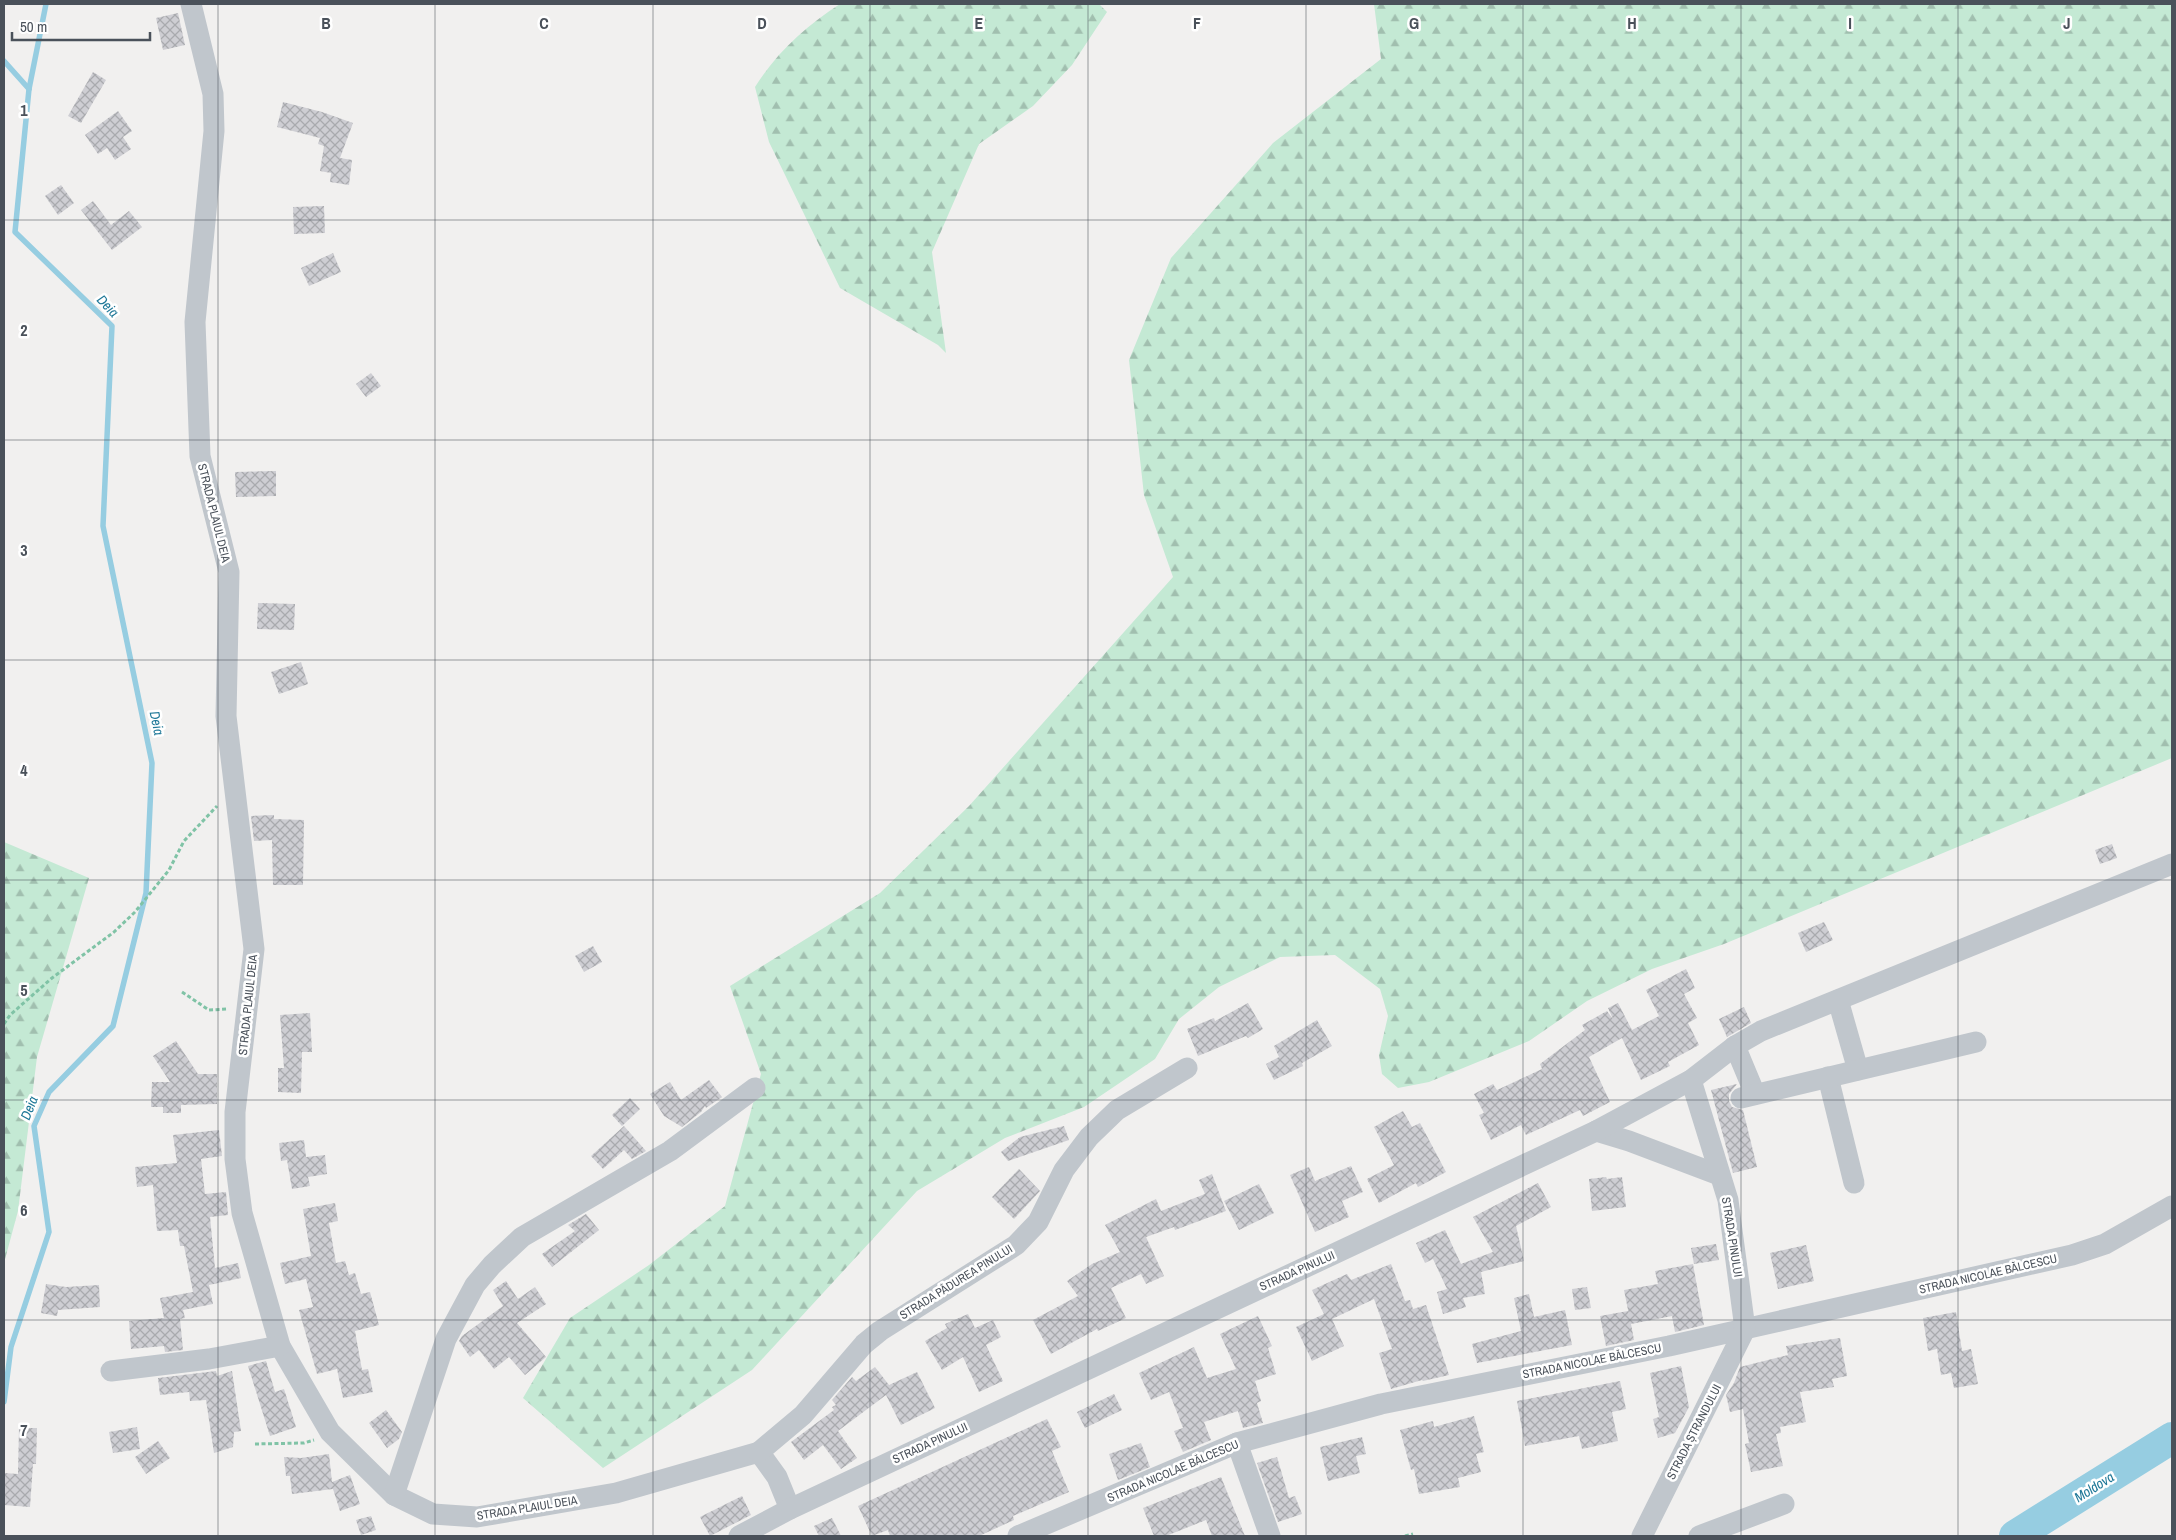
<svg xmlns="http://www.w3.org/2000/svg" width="2176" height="1540" font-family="'Archivo Narrow',sans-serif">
	<defs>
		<pattern id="forest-firs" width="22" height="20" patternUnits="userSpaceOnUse" patternTransform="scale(1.25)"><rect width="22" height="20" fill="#c4e9d4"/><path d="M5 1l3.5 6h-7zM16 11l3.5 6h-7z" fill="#a1bfaf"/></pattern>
		<pattern id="building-cross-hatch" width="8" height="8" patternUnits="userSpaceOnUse" patternTransform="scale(1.25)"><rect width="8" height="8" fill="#ceced3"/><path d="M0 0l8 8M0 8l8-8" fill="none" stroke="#a9aaae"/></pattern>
	</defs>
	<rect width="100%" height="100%" fill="#f1f0ef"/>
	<!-- forest -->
	<g fill="url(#forest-firs)">
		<path d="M840 4H1099L1107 12 1072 65 1033 106 979 144 932 252 946 353 938 345 840 288 769 142 755 87C777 52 806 26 840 4Z"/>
		<path d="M1374 4H2172V758L1724 944 1652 969 1587 1001 1529 1041 1429 1082 1398 1088 1382 1074 1379 1055 1388 1016 1380 989 1335 955 1280 957 1219 987 1179 1019 1155 1059 1084 1107 1005 1138 917 1191 752 1370 603 1468 523 1398 570 1318 649 1265 725 1206 761 1074 730 986 880 893 969 806 1173 577 1144 495 1129 360 1171 258 1273 143 1381 59Z"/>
		<path d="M4 842 89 878 37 1057 18 1211 4 1263Z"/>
	</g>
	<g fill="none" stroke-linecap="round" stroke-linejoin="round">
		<!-- stream -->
		<g stroke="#96cde1" stroke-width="5.5">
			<path d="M4 61 29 89"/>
			<path d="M4 1402 11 1347 49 1232 34 1126 49 1092 113 1026 146 893 152 763 103 526 112 326 15 232 29 89 46 4"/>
		</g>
		<!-- river -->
		<path stroke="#96cde1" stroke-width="32" d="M2015 1536 2172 1438"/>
	</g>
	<!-- building -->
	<g fill="url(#building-cross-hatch)">
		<path d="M178 13 185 45 163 50 156 18Z"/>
		<path d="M93 72 106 80 81 123 68 116Z"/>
		<path d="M283 102 322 112 353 123 340 158 352 160 349 185 330 182 331 173 320 171 324 146 318 144 320 138 277 127Z"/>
		<path d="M118 111 132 131 123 137 131 149 115 160 107 148 98 154 85 135Z"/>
		<path d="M61 185 74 203 58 215 45 196Z"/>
		<path d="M93 201 111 225 129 211 142 227 112 250 81 210Z"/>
		<path d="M324 206 325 233 294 234 293 207Z"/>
		<path d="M333 253 341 272 309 286 301 268Z"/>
		<path d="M371 373 381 386 366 397 356 384Z"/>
		<path d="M276 471V496L236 497 235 472Z"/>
		<path d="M258 603 295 604 294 630 257 629Z"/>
		<path d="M301 662 308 684 279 694 271 672Z"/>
		<path d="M274 815V819L304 820 303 885H273L272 840 254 841 251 816Z"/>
		<path d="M2112 844 2117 858 2100 864 2095 850Z"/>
		<path d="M1824 922 1833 940 1806 952 1798 933Z"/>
		<path d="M593 946 602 962 584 972 575 956Z"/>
		<path d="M1686 969 1695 988 1684 994 1697 1018 1688 1023 1699 1045 1668 1062 1670 1066 1641 1080 1622 1038 1589 1057 1610 1102 1583 1116 1580 1110 1526 1135 1521 1125 1491 1140 1479 1115 1484 1113 1474 1094 1493 1084 1497 1090 1542 1069 1540 1064 1585 1030 1582 1025 1607 1011 1613 1019 1608 1008 1618 1003 1632 1030 1659 1016 1646 990Z"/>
		<path d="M1248 1003 1263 1029 1248 1038 1246 1036 1198 1056 1187 1029 1214 1018 1215 1021Z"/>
		<path d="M1744 1007 1751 1023 1727 1037 1719 1019Z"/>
		<path d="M310 1013 312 1052H302L301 1093 278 1092V1068H284L280 1015Z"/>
		<path d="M1317 1020 1332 1046 1302 1063 1303 1066 1274 1080 1266 1064 1279 1057 1274 1046Z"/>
		<path d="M176 1041 198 1074H217V1104L181 1105V1113H163V1107H151L152 1082H170L153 1056Z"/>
		<path d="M709 1080 722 1097 706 1108 705 1106 701 1112 682 1127 664 1116 650 1094 670 1082 681 1100Z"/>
		<path d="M1737 1084 1729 1094V1101L1732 1107 1743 1110 1757 1167 1733 1173 1711 1090Z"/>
		<path d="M630 1098 640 1109 622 1126 612 1115Z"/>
		<path d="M1403 1111 1412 1127 1420 1123 1446 1172 1418 1187 1416 1183 1379 1203 1367 1179 1394 1165 1374 1127Z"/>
		<path d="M624 1126 646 1151 632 1159 624 1150 603 1169 591 1156Z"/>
		<path d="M1064 1126 1069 1140 1008 1161 1001 1152 1020 1137Z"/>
		<path d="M219 1130 222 1156 201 1159 205 1194 226 1192 228 1215 210 1217 215 1268 238 1263 241 1278 209 1285 213 1304 183 1310 185 1318 180 1319 183 1350 165 1352 164 1346 131 1349 129 1321 164 1318 160 1298 193 1292 184 1246H180L178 1230 157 1231 153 1185 137 1187 135 1167 177 1163 173 1135Z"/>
		<path d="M304 1140 306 1157 325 1155 327 1174 308 1177 310 1186 292 1189 287 1160 281 1161 279 1143Z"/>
		<path d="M1351 1166 1363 1192 1342 1201 1349 1217 1315 1232 1290 1175 1309 1167 1315 1181Z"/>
		<path d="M1019 1169 1040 1191 1014 1219 992 1197Z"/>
		<path d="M1212 1174 1226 1211 1175 1230 1174 1227 1146 1237 1164 1276 1146 1284 1141 1274 1111 1288 1126 1318 1098 1331 1097 1329 1051 1354 1033 1320 1078 1296 1067 1281 1092 1264 1120 1252 1105 1225 1156 1199 1161 1211 1205 1194 1199 1180Z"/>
		<path d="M1606 1177 1607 1179 1622 1177 1626 1207 1592 1211 1589 1179Z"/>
		<path d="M1538 1183 1551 1207 1516 1226 1524 1261 1481 1272 1485 1294 1463 1298 1466 1307 1443 1314 1437 1292 1447 1289 1433 1259 1425 1263 1416 1243 1445 1230 1461 1264 1493 1252 1473 1217Z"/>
		<path d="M1259 1184 1274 1213 1239 1230 1224 1201Z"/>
		<path d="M335 1203 338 1221 329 1223 336 1263 345 1261 349 1275 355 1273 361 1294 370 1292 379 1325 355 1331 362 1370 368 1369 373 1392 343 1398 337 1369 317 1374 299 1310 313 1307 306 1279 285 1284 280 1263 311 1256 303 1209Z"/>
		<path d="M586 1214 599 1230 552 1267 542 1254 575 1231 568 1225Z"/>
		<path d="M1716 1244 1719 1260 1694 1264 1691 1248Z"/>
		<path d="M1806 1245 1814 1281 1778 1289 1770 1253Z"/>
		<path d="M1391 1264 1405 1301 1410 1300 1413 1309 1426 1305 1449 1375 1423 1381 1422 1380 1391 1389 1379 1353 1392 1349 1374 1299 1332 1319 1344 1346 1312 1361 1296 1327 1324 1314 1312 1290 1347 1274 1351 1280Z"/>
		<path d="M1693 1264 1704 1325 1675 1332 1672 1316 1631 1324 1634 1340 1606 1346 1600 1316 1628 1311 1629 1315 1624 1290 1658 1284 1655 1271Z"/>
		<path d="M506 1281 518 1299 535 1287 546 1304 517 1323 546 1357 525 1375 509 1357 494 1369 479 1350 470 1357 459 1341 462 1336 503 1306 493 1290Z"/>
		<path d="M46 1284 66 1287 99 1285 100 1307 58 1310 57 1316 41 1313Z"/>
		<path d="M1587 1287 1591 1308 1575 1310 1572 1289Z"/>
		<path d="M1529 1294 1534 1317 1565 1310 1572 1345 1477 1363 1472 1344 1521 1331 1514 1298Z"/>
		<path d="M1956 1312 1962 1351 1971 1349 1978 1384 1954 1388 1951 1373 1941 1375 1937 1349 1928 1351 1923 1318Z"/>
		<path d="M968 1314 975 1328 993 1320 1001 1337 986 1345 1003 1381 979 1392 963 1357 942 1370 925 1341 947 1328 945 1324Z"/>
		<path d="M1258 1316 1272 1346 1268 1348 1276 1374 1255 1381 1261 1401 1257 1403 1263 1423 1243 1428 1238 1411 1204 1422 1211 1440 1183 1452 1174 1431 1183 1428 1169 1392 1151 1400 1139 1373 1194 1347 1207 1378 1236 1369 1220 1334Z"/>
		<path d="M1840 1338 1847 1376 1832 1379 1834 1387 1800 1392 1806 1422 1780 1427 1781 1433 1776 1434 1783 1466 1751 1472 1745 1444 1749 1443 1743 1409 1730 1412 1726 1395 1734 1383 1740 1367 1788 1355 1786 1346Z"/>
		<path d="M266 1361 275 1392 284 1389 296 1427 270 1436 248 1366Z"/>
		<path d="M1681 1366 1689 1407 1675 1433 1658 1438 1653 1419 1659 1417 1650 1373Z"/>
		<path d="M875 1367 889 1385 917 1372 935 1408 901 1425 886 1395 838 1431 857 1458 841 1469 823 1445 804 1460 791 1442 834 1410 832 1407 836 1405 832 1400 852 1377 856 1381Z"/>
		<path d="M216 1371 217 1376 232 1371 241 1431 234 1432 233 1447 214 1453 206 1400 190 1401 189 1392 160 1395 158 1378Z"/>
		<path d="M1620 1381 1626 1409 1612 1412 1618 1441 1582 1449 1579 1436 1525 1446 1517 1401Z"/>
		<path d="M1114 1394 1122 1410 1085 1428 1077 1412Z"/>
		<path d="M386 1410 402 1432 399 1439 387 1448 369 1423Z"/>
		<path d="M1474 1416 1484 1452 1476 1454 1481 1472 1458 1478 1460 1487 1419 1494 1414 1469 1411 1470 1400 1430 1433 1421 1434 1427Z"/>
		<path d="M1047 1419 1061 1447 1052 1451 1069 1492 1013 1516 1014 1520 979 1536H890L888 1530 872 1536 858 1506Z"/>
		<path d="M137 1427 140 1449 113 1453 109 1432Z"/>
		<path d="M19 1428H37L36 1464H33L30 1507 4 1505V1473L18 1474Z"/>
		<path d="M1362 1437 1366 1454 1356 1456 1360 1473 1328 1481 1320 1447Z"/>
		<path d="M158 1441 170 1458 146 1474 135 1457Z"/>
		<path d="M1141 1443 1150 1467 1118 1480 1109 1454Z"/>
		<path d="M329 1454 332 1482 350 1475 360 1504 340 1511 333 1489 292 1494 290 1476H286L284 1457 301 1458Z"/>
		<path d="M1277 1457 1289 1498 1295 1496 1302 1514 1278 1522 1257 1463Z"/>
		<path d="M1221 1477 1245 1536H1212L1206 1520 1166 1536H1154L1143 1508Z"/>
		<path d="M742 1496 751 1515 710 1536 700 1517Z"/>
		<path d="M371 1516 376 1530 361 1535 356 1520Z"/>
		<path d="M832 1518 841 1536H819L814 1526Z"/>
	</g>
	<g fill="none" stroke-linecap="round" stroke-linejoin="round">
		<!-- path -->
		<g stroke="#80c3a6" stroke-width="3" stroke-dasharray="4 2.5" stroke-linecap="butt">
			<path d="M182 992 209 1010 228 1009"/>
			<path d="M4 1024 10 1015 52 978 114 932 135 912 169 870 184 841 217 806"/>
			<path d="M255 1444 304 1443 314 1440"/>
			<path d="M1405 1536 1413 1534"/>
		</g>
		<!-- minor -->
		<g stroke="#c0c6cc" stroke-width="21">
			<path d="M191 4 213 94 214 131 195 322 200 456 229 572 226 716 254 949 235 1112V1159L242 1213 280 1346 330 1432 394 1495 433 1514 477 1517 616 1493 759 1452 777 1477 790 1509"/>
			<path d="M1838 1000 1858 1070"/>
			<path d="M1735 1046 1755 1094"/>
			<path d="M1828 1077 1854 1183"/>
			<path d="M1741 1098 1976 1042"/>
			<path d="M1596 1131 1629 1141 1719 1175"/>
			<path d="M111 1371 209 1359 280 1346"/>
			<path d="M1237 1443 1270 1536"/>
			<path d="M759 1452 803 1415 864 1344 880 1331 1016 1245 1038 1222 1064 1170 1089 1137 1117 1110 1187 1068"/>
			<path d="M394 1495 446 1339 475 1285 492 1265 522 1237 670 1151 755 1088"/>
			<path d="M739 1536 790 1509 1596 1131 1691 1080 1735 1046 1761 1031 2172 864"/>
			<path d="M1018 1536 1237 1443 1381 1404 1669 1346 2072 1255 2105 1244 2172 1206"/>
			<path d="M1642 1536 1745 1329 1728 1200 1691 1080"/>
			<path d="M1699 1536 1784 1504"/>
		</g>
	</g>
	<!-- grid -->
	<path fill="none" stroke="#4a515a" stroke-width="1" stroke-opacity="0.55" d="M218 4V1536M435 4V1536M653 4V1536M870 4V1536M1088 4V1536M1306 4V1536M1523 4V1536M1741 4V1536M1958 4V1536M4 220H2172M4 440H2172M4 660H2172M4 880H2172M4 1100H2172M4 1320H2172"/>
	<g text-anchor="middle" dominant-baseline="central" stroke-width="5" stroke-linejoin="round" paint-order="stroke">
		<!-- street labels -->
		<g font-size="12" fill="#4a515a" stroke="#fff">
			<text transform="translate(214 513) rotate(76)">STRADA PLAIUL DEIA</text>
			<text transform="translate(248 1005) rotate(-84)">STRADA PLAIUL DEIA</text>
			<text transform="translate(1732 1237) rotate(81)">STRADA PINULUI</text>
			<text transform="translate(1297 1271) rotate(-24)">STRADA PINULUI</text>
			<text transform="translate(1988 1274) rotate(-13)">STRADA NICOLAE BĂLCESCU</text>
			<text transform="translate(956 1282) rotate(-32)">STRADA PĂDUREA PINULUI</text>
			<text transform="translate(1592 1361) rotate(-11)">STRADA NICOLAE BĂLCESCU</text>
			<text transform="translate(1694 1432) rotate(-63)">STRADA ȘTRANDULUI</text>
			<text transform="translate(930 1443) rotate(-25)">STRADA PINULUI</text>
			<text transform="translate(1173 1471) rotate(-23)">STRADA NICOLAE BĂLCESCU</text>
			<text transform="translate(527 1508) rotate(-9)">STRADA PLAIUL DEIA</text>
		</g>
		<!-- water labels -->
		<g font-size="14" font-style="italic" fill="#1f7898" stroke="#fff">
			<text transform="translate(108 306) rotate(47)">Deia</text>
			<text transform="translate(157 723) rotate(78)">Deia</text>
			<text transform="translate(29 1108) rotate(-69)">Deia</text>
			<text transform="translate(2094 1487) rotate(-32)">Moldova</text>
		</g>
	</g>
	<g font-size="16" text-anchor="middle" font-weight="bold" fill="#4a515a" stroke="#fff" stroke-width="5" stroke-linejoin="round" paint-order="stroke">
		<text x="326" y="29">B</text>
		<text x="544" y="29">C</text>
		<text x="762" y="29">D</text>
		<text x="979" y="29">E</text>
		<text x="1197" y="29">F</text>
		<text x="1414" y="29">G</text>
		<text x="1632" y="29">H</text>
		<text x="1850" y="29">I</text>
		<text x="2067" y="29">J</text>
		<text x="24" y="116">1</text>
		<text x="24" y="336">2</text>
		<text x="24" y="556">3</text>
		<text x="24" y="776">4</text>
		<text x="24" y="996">5</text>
		<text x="24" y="1216">6</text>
		<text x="24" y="1436">7</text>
	</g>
	<!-- border -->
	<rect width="2176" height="1540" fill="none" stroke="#4a515a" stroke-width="10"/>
	<!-- scale -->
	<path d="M12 32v8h138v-8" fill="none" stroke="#4a515a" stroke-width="2.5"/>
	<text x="20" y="32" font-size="15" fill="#4a515a" stroke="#ffffff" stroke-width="4" paint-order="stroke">50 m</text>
</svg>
